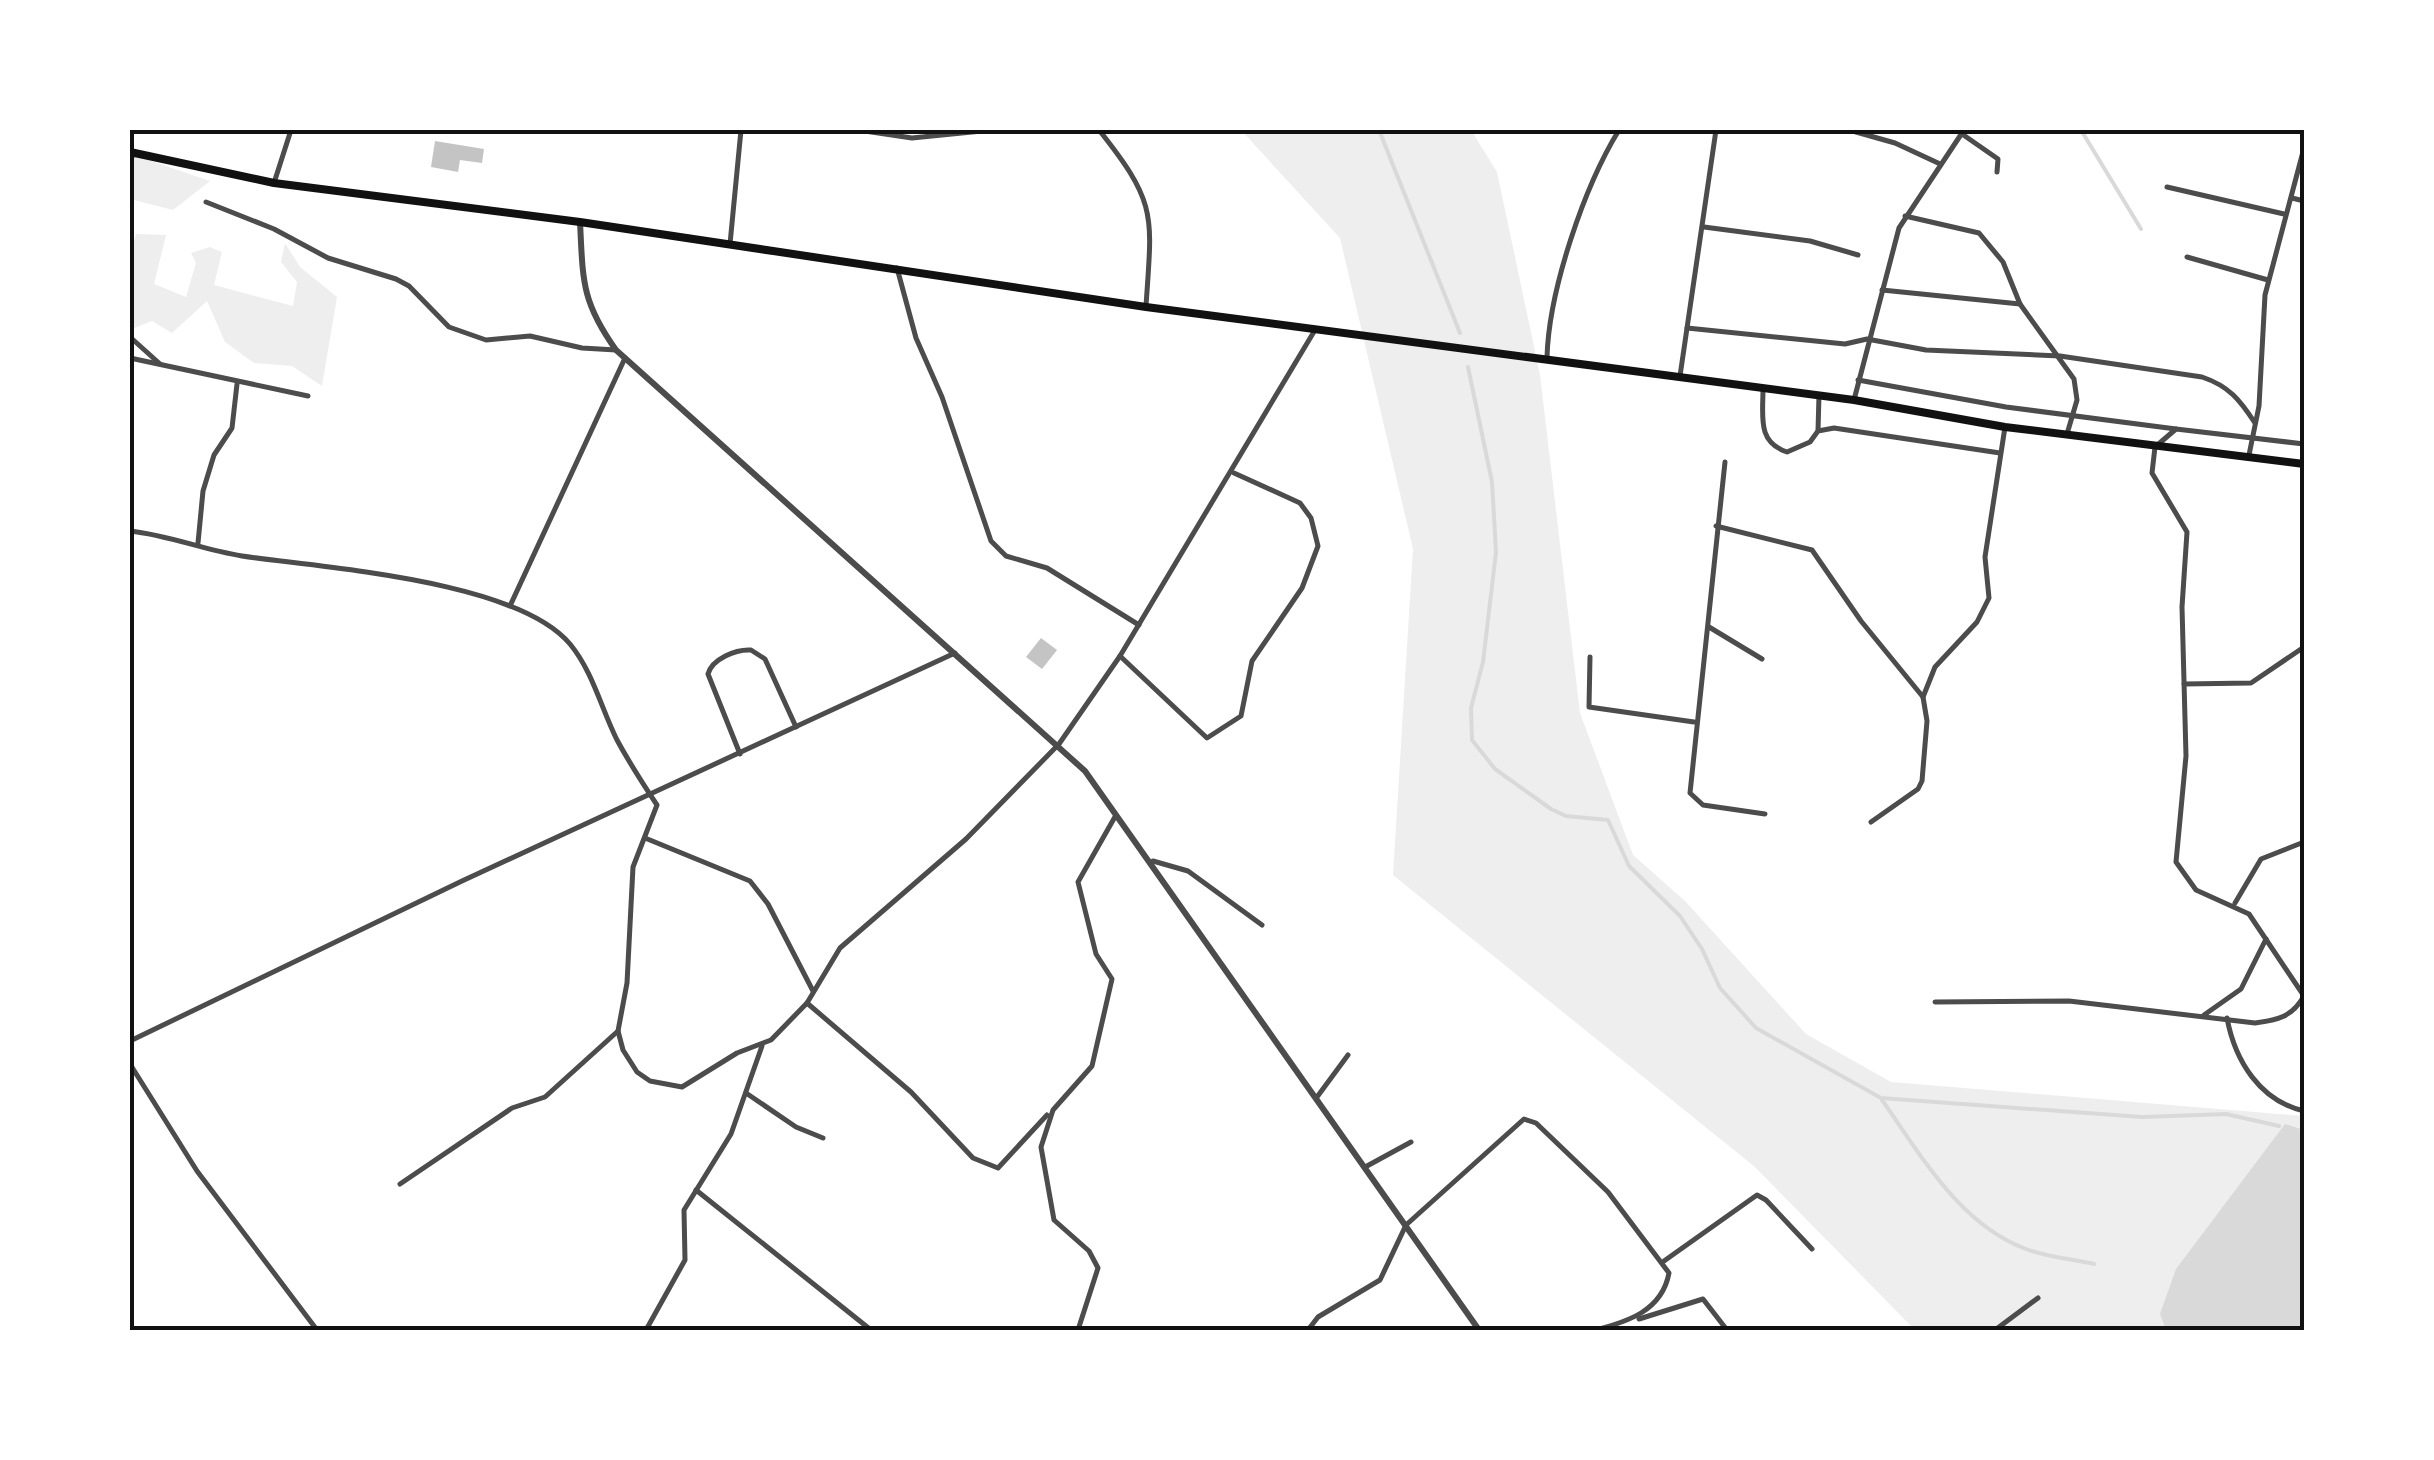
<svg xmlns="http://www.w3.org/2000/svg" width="2434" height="1460" font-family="'Alegreya Sans',sans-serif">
	<rect width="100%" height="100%" fill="#fff"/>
	<!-- green -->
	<g fill="#eee">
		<path d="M1241 130H1471L1497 172 1540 375 1580 713 1633 855 1685 901 1806 1034 1891 1082 2304 1116V1330H1915L1755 1167 1393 875 1413 549 1340 238Z"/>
		<path d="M130 155C159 162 184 173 210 181L173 210 130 199Z"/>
		<path d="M136 234 166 235 154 284 186 297 196 263 191 253 210 247 222 252 214 285 293 306 297 282 281 262 285 243 300 267 337 297 322 386 292 366 254 363 225 342 207 301 172 333 152 321 134 328 130 257Z"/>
	</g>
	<!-- water -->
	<path fill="#d9d9d9" d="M2285 1124 2304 1130V1330H2166L2160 1314 2176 1269Z"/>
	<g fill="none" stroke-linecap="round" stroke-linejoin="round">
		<!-- stream -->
		<g stroke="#d9d9d9" stroke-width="4">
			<path d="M1379 130 1460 333"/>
			<path d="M2081 130 2141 229"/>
			<path d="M1468 367 1492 482 1496 552 1483 662 1471 708 1472 740 1495 769 1551 809 1566 816 1608 820 1629 866 1680 916 1702 949 1720 988 1756 1028 1881 1098 2142 1117 2226 1114 2279 1126"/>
			<path d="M1882 1100C1921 1155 1959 1224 2026 1249 2047 1257 2072 1259 2094 1264"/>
		</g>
	</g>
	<!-- building -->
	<g fill="#c4c4c4">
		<path d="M435 141 484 149 482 163 460 160 458 172 431 167Z"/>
		<path d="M1041 638 1057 650 1042 669 1026 657Z"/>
	</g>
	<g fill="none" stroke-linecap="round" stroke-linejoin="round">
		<!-- minor -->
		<g stroke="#4c4c4c" stroke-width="5">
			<path d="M858 130 912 138 992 130"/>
			<path d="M1099 130C1158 204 1152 215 1146 306"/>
			<path d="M1849 130 1895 143 1938 163"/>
			<path d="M1962 134 1998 159 1997 172"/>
			<path d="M130 164 133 153"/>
			<path d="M274 183 291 130"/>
			<path d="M2167 187 2284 214"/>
			<path d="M2292 198 2304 201"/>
			<path d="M206 202 274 229 328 258 396 279 409 286 449 327 486 340 530 336 582 348 616 350"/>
			<path d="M1905 216 1979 233 2003 262 2020 304 2074 379 2077 400 2067 434"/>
			<path d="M1704 227 1810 241 1858 255"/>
			<path d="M730 244 741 130"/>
			<path d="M2187 257 2268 280"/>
			<path d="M897 268 916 338 942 397 991 541 1006 556 1047 568 1139 625"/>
			<path d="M1882 290 2020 304"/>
			<path d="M1687 328 1845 344 1867 339 1926 350 2060 356 2202 377C2229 386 2240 400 2255 423"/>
			<path d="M130 337 160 364"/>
			<path d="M1547 357C1549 290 1584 187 1619 130"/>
			<path d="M130 358 308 396"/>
			<path d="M1680 376 1716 130"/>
			<path d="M1858 380 2006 407 2176 429"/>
			<path d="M1763 389C1763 417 1757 442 1787 452L1810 442 1818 431 1834 428 2000 453"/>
			<path d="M1854 400 1899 228 1964 130"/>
			<path d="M1818 431 1819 395"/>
			<path d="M2249 455 2259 406 2265 295 2304 148"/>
			<path d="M1725 462 1690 793 1703 805 1765 814"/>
			<path d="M1716 526 1812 550 1861 621 1923 697 1927 721 1922 781 1918 789 1871 822"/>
			<path d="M130 531C168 535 204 550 242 556 324 568 516 580 570 644 593 672 601 708 617 740 629 762 643 784 657 805L633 867 627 983 618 1031 623 1050 637 1072 650 1081 682 1087 737 1053 771 1040 807 1003 840 948 966 839 1059 744 1120 656 1315 330"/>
			<path d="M198 543 203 491 214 455 232 428 237 384"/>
			<path d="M510 606 625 358"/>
			<path d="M1709 627 1762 659"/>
			<path d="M1120 656 1207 738 1241 716 1252 661 1302 588 1318 546 1311 518 1300 503 1234 473"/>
			<path d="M1590 657 1589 707 1694 722"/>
			<path d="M2184 684 2251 683 2304 647"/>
			<path d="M1923 697 1935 667 1977 622 1989 598 1985 557 2005 427"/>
			<path d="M740 754 708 674C712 659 736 649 751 650L765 659 796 727"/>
			<path d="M645 838 750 881 768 904 813 991"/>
			<path d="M1153 861 1188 871 1262 925"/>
			<path d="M2235 903 2261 859 2304 842"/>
			<path d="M1935 1002 2069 1001 2255 1023C2278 1020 2292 1017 2304 996L2249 914 2196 890 2176 862 2186 756 2182 607 2187 532 2152 473 2155 447 2176 429 2304 444"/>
			<path d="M807 1003 911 1092 973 1158 998 1168 1047 1115"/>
			<path d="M2204 1015 2241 989 2266 939"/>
			<path d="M2227 1018C2235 1061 2260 1101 2304 1111"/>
			<path d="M130 1041 462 881 955 653"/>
			<path d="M130 1064 197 1171 317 1330"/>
			<path d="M746 1093 796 1127 823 1138"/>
			<path d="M1317 1097 1348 1055"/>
			<path d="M1367 1166 1411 1142"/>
			<path d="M400 1184 512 1108 545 1097 618 1031"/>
			<path d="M696 1190 871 1330"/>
			<path d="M1664 1261 1757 1195 1766 1200 1812 1249"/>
			<path d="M1639 1319 1703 1299 1727 1330"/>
			<path d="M646 1330 685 1260 684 1210 731 1134 762 1046"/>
			<path d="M1078 1330 1098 1268 1089 1251 1054 1220 1041 1147 1053 1110 1092 1066 1112 979 1096 954 1078 882 1116 815"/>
			<path d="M1308 1330 1318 1317 1380 1280 1406 1225 1524 1119 1536 1123 1608 1192 1669 1273C1662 1311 1627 1322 1595 1330"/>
			<path d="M1995 1330 2038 1298"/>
		</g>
		<!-- tertiary -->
		<path stroke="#4c4c4c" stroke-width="6" d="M580 222C583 280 581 301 616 350L1085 771 1479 1330"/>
		<!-- trunk -->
		<path stroke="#111" stroke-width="8" d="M130 152 274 183 580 222 1146 307 1854 400 2005 427 2304 464"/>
	</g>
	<!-- border -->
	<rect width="2434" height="1460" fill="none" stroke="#ffffff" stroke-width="265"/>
	<rect x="132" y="132" width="2170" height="1196" fill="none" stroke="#111" stroke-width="4"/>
</svg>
